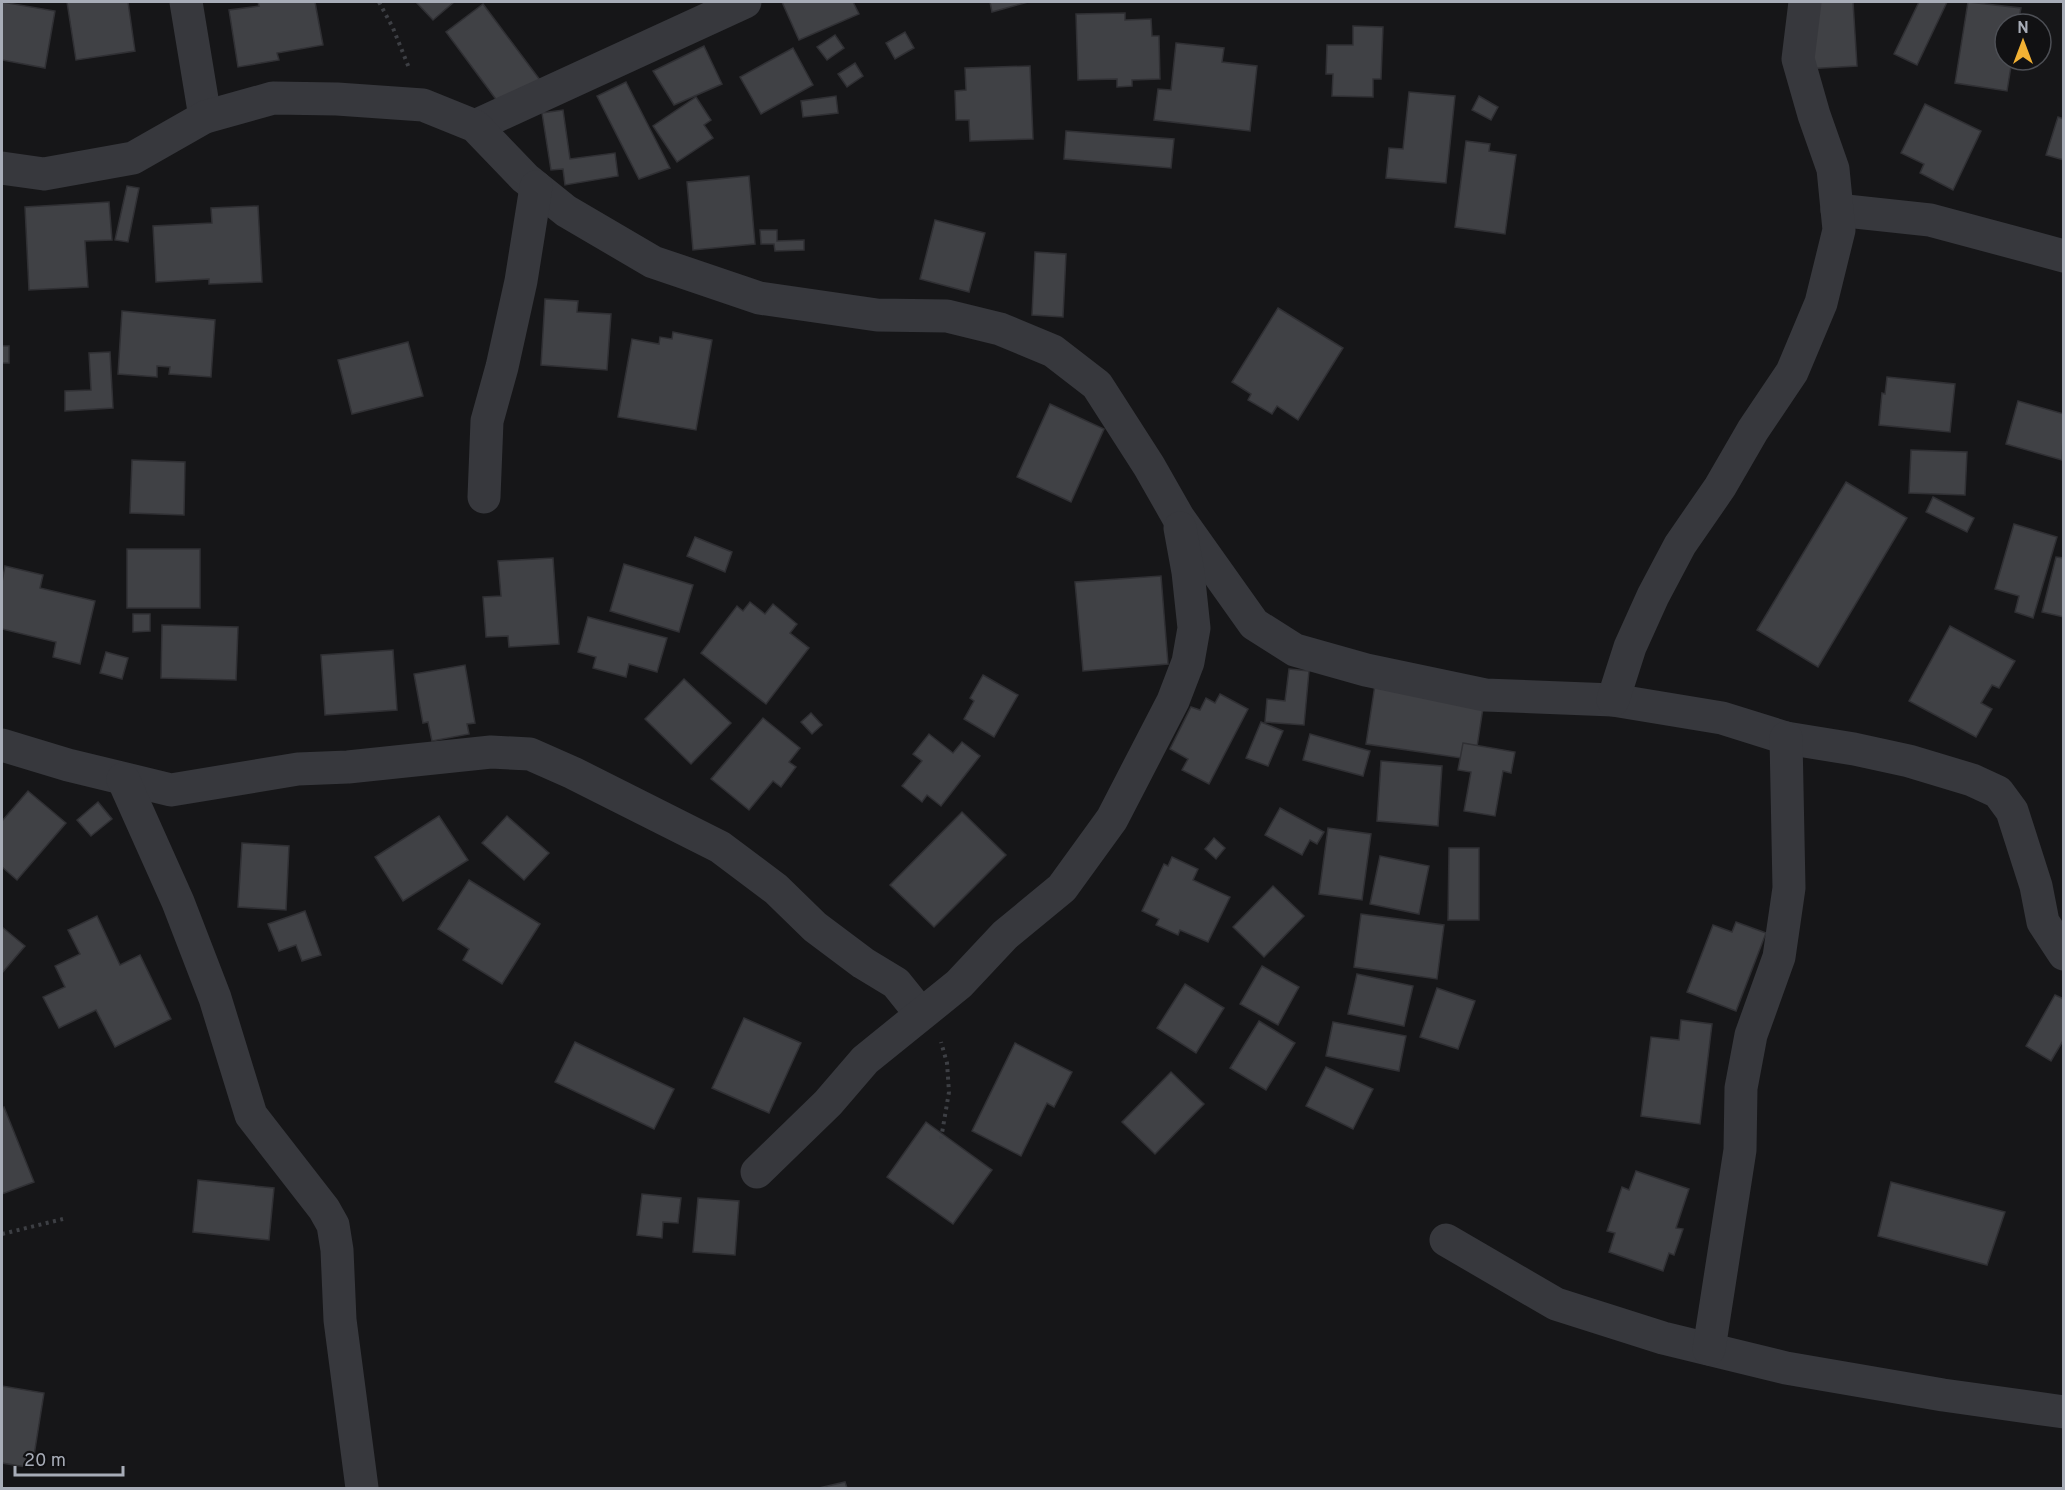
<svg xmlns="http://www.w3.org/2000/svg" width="2065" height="1490" font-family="Overpass,sans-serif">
	<rect width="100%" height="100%" fill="#161618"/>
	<!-- building -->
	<g fill="#404145" stroke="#303034" stroke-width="1.5">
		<path d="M2 2 55 11 45 68 2 60Z"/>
		<path d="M67 2H128L135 51 76 60Z"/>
		<path d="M258 2H315L323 45 277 53 279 60 238 67 229 10 259 6Z"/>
		<path d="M416 2H454L433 20Z"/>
		<path d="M782 2H853L859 14 799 40Z"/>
		<path d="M990 2H1028L992 12Z"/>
		<path d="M1801 2H1853L1857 66 1805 69Z"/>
		<path d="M1919 2H1947L1917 65 1894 54Z"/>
		<path d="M1968 2 2021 8 2018 24H2005V60H2012L2007 91 1955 83Z"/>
		<path d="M483 4 543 84 498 102 446 32Z"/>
		<path d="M1125 13V20L1151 19 1152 36H1159L1160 79 1132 80V86L1117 87V79L1078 80 1076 14Z"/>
		<path d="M1353 26 1383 27 1381 79H1373V97L1332 96 1333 74H1326L1327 45H1353Z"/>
		<path d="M905 32 914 48 895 59 886 43Z"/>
		<path d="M835 35 844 48 827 60 817 47Z"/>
		<path d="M1176 43 1224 48 1222 62 1257 66 1250 131 1154 120 1158 89 1171 90Z"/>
		<path d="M704 46 722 84 674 105 653 71Z"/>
		<path d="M793 48 813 85 761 114 740 77Z"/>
		<path d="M855 63 863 76 847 87 838 74Z"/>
		<path d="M1030 66 1033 139 970 141 969 120H956L955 91 966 90 965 68Z"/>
		<path d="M626 82 670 168 639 179 597 96Z"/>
		<path d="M1409 92 1455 96 1446 183 1386 178 1389 148 1403 149Z"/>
		<path d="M836 96 838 113 803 117 801 101Z"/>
		<path d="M1479 96 1498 107 1491 120 1472 110Z"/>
		<path d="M696 97 711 120 704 125 713 138 677 162 653 126Z"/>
		<path d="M1925 104 1981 131 1953 190 1920 173 1924 164 1901 153Z"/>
		<path d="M563 110 570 159 615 153 618 176 565 185 563 169 551 170 542 113Z"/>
		<path d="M2058 117 2064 119V160L2046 155Z"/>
		<path d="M1066 131 1174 139 1171 168 1064 159Z"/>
		<path d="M1466 141 1490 144 1489 151 1516 155 1505 234 1455 227Z"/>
		<path d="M749 176 755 244 693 250 687 182Z"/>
		<path d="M127 186 139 188 128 242 115 240Z"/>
		<path d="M109 202 112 240 85 241 88 287 29 290 25 207Z"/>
		<path d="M258 206 262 282 209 284V279L156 282 153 226 212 223 211 208Z"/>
		<path d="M935 220 985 233 969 292 920 279Z"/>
		<path d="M760 230H777V241L804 240V250L775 251 774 244H761Z"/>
		<path d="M1035 252 1066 254 1063 317 1032 315Z"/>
		<path d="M545 299 578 301 577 312 611 314 607 370 541 365Z"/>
		<path d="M1278 308 1343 348 1298 420 1277 406 1272 414 1248 400 1251 394 1232 382Z"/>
		<path d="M122 311 215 320 211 377 169 374 170 367 157 366V377L118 374Z"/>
		<path d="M673 332 712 340 696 430 618 417 632 339 659 344 660 337 672 339Z"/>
		<path d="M408 342 423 396 352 414 338 360Z"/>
		<rect x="2" y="346" width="7" height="17"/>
		<path d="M110 352 113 408 65 411V391L91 390 89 353Z"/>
		<path d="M1887 377 1955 384 1950 432 1879 425 1882 393 1885 394Z"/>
		<path d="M2018 401 2064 414 2062 460 2006 444Z"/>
		<path d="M1050 404 1104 429 1071 502 1017 477Z"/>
		<path d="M1911 450 1967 452 1965 495 1909 493Z"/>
		<path d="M132 460 185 462 184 515 130 513Z"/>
		<path d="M1846 482 1907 518 1818 667 1757 630Z"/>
		<path d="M1933 497 1974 518 1967 532 1926 512Z"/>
		<path d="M2014 524 2057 537 2033 618 2015 612 2019 596 1995 589Z"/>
		<path d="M695 537 732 552 725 572 687 556Z"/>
		<rect x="127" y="549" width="73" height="59"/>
		<path d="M2056 557 2064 558V617L2042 612Z"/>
		<path d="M553 558 559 644 509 647 508 636 486 637 483 597 501 596 498 561Z"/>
		<path d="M624 564 693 585 679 632 610 611Z"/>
		<path d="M5 566 43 575 40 588 95 601 80 664 53 657 56 642 2 629V582Z"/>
		<path d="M1161 576 1168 664 1083 671 1075 582Z"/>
		<path d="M750 602 765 614 773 604 797 624 790 633 809 648 766 704 701 653 737 606 743 611Z"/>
		<path d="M133 614H150V631L133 632Z"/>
		<path d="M588 617 667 638 657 672 629 664 626 677 593 668 596 657 578 652Z"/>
		<path d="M162 625 238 627 236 680 161 678Z"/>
		<path d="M1950 626 2015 661 1999 688 1992 685 1981 703 1992 709 1976 737 1909 701Z"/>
		<path d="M393 650 397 710 325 715 321 655Z"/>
		<path d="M106 652 128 658 122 679 100 673Z"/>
		<path d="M465 665 475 723 467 724 469 734 432 741 428 722 423 723 414 674Z"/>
		<path d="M1289 669 1309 671 1304 725 1265 722 1267 699 1285 701Z"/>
		<path d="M983 675 1018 695 994 737 964 719 974 701 970 698Z"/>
		<path d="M1376 678 1485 695 1475 760 1366 744Z"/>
		<path d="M684 679 731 723 691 764 645 719Z"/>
		<path d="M1220 694 1248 709 1209 784 1182 770 1188 759 1170 749 1191 707 1200 710 1206 698 1215 703Z"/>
		<path d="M811 713 822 725 812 734 801 722Z"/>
		<path d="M763 718 800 748 789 762 796 767 781 787 773 781 749 810 711 779Z"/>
		<path d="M1261 722 1283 731 1268 766 1246 758Z"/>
		<path d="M929 734 953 753 962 742 980 756 941 806 927 795 922 802 902 786 922 761 913 754Z"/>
		<path d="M1310 734 1370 751 1363 776 1303 760Z"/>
		<path d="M1463 743 1515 752 1511 773 1503 771 1495 816 1464 811 1471 772 1458 770Z"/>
		<path d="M1381 761 1442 766 1438 826 1377 821Z"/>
		<path d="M28 791 66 823 17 880 2 867V821Z"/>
		<path d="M98 802 112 819 91 836 77 820Z"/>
		<path d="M1280 808 1324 832 1317 844 1310 840 1302 855 1265 835Z"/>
		<path d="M962 812 1006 855 934 927 890 885Z"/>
		<path d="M439 816 468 860 403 901 375 857Z"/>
		<path d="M507 816 549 853 524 880 482 843Z"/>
		<path d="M1328 828 1371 834 1362 900 1319 894Z"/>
		<path d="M1214 838 1225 848 1216 859 1205 849Z"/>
		<path d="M242 843 289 846 286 910 238 907Z"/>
		<path d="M1449 848H1479V920H1448Z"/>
		<path d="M1380 856 1429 866 1419 914 1370 904Z"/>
		<path d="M1172 857 1198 869 1193 880 1230 897 1208 942 1180 930 1178 935 1156 925 1159 919 1142 911 1164 864 1168 866Z"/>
		<path d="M469 880 540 924 502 984 463 960 469 949 438 929Z"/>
		<path d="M1273 886 1304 916 1264 957 1233 927Z"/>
		<path d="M305 911 321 955 302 961 296 945 279 951 268 924Z"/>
		<path d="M1361 914 1444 925 1437 979 1354 967Z"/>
		<path d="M97 916 120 965 140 955 171 1019 115 1047 96 1010 59 1028 43 997 65 987 55 966 80 954 68 930Z"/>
		<path d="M1736 922 1766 933 1736 1011 1687 992 1713 925 1732 932Z"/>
		<path d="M2 927 25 946 2 973Z"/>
		<path d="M1262 966 1299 987 1278 1025 1240 1004Z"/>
		<path d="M1357 974 1413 986 1404 1026 1348 1014Z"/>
		<path d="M1185 984 1224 1008 1196 1053 1157 1028Z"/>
		<path d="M1437 988 1475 1001 1458 1049 1420 1037Z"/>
		<path d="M2055 995 2064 999V1039L2051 1061 2026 1046Z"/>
		<path d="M744 1018 801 1043 769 1113 712 1088Z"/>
		<path d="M1681 1020 1712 1024 1700 1124 1641 1116 1651 1037 1679 1040Z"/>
		<path d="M1259 1021 1295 1043 1266 1090 1230 1068Z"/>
		<path d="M1333 1022 1406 1036 1399 1071 1326 1056Z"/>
		<path d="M575 1042 674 1089 654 1129 555 1082Z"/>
		<path d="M1015 1043 1072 1072 1054 1107 1047 1103 1021 1156 972 1131Z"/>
		<path d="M1326 1067 1373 1089 1353 1129 1306 1106Z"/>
		<path d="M1171 1072 1204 1104 1155 1154 1122 1122Z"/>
		<path d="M4 1107 34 1182 2 1194V1108Z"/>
		<path d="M926 1122 992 1170 953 1224 887 1177Z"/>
		<path d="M1636 1171 1689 1189 1676 1228 1683 1229 1674 1255 1669 1253 1663 1271 1609 1252 1615 1233 1607 1231 1622 1187 1629 1190Z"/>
		<path d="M198 1180 274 1188 269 1240 193 1232Z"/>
		<path d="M1891 1182 2005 1212 1987 1265 1878 1236Z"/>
		<path d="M642 1194 681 1198 678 1223 663 1222 662 1238 637 1235Z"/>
		<path d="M698 1198 739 1201 735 1255 693 1252Z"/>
		<path d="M2 1386 44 1393 32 1468 2 1463Z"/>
		<path d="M845 1482 847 1488H819Z"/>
	</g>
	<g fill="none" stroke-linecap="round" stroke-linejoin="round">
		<!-- path -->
		<g stroke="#3d3f44" stroke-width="4" stroke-dasharray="3 4.5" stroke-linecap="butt">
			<path d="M379 2 393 28 409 68"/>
			<path d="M941 1139 949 1092 947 1063 941 1042"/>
			<path d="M2 1234 63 1219"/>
		</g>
		<!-- street -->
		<g stroke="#37383d" stroke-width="33">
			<path d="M186 2 205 117"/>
			<path d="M475 126 745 2"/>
			<path d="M2 168 44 174 133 158 205 117 273 98 337 99 423 105 475 126 525 178 566 211 653 262 759 298 877 315 947 316 1000 329 1053 351 1097 385 1149 466 1178 517 1254 624 1295 650 1366 670 1485 695 1613 700 1722 718 1786 738 1854 749 1909 761 1972 780 1998 792 2012 811 2036 886 2043 922 2064 954"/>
			<path d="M1837 210 1930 220 2064 256"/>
			<path d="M484 497 487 421 502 367 521 281 536 187"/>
			<path d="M1613 700 1630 647 1653 596 1680 545 1720 487 1753 430 1792 372 1821 303 1839 230 1833 169 1814 115 1798 59 1805 2"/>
			<path d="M2 745 68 765 171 790 298 769 348 767 491 752 530 754 573 773 720 847 776 889 815 927 863 963 896 983 921 1014"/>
			<path d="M123 779 178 902 215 998 251 1115 324 1209 333 1225 337 1250 340 1320 362 1488"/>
			<path d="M757 1172 828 1103 865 1060 959 984 1005 935 1062 888 1112 819 1173 701 1188 662 1194 628 1188 572 1180 528"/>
			<path d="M1446 1240 1556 1304 1663 1338 1786 1368 1943 1395 2064 1412"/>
			<path d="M1709 1349 1740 1150 1741 1088 1751 1035 1779 957 1789 888 1786 738"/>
		</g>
	</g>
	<!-- border -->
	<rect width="2065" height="1490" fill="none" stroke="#a8adb8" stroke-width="6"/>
	<!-- north arrow -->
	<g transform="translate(2023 42)"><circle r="28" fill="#111113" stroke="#4d4f55" stroke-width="1.5"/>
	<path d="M0-4.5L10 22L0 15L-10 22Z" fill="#f2b134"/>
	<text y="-9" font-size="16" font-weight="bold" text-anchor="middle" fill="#a8adb8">N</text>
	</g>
	<!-- scale -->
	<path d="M15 1466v9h108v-9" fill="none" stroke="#a8adb8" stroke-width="3"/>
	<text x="24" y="1466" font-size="18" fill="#a8adb8" stroke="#111113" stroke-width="4.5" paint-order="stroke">20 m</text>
</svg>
